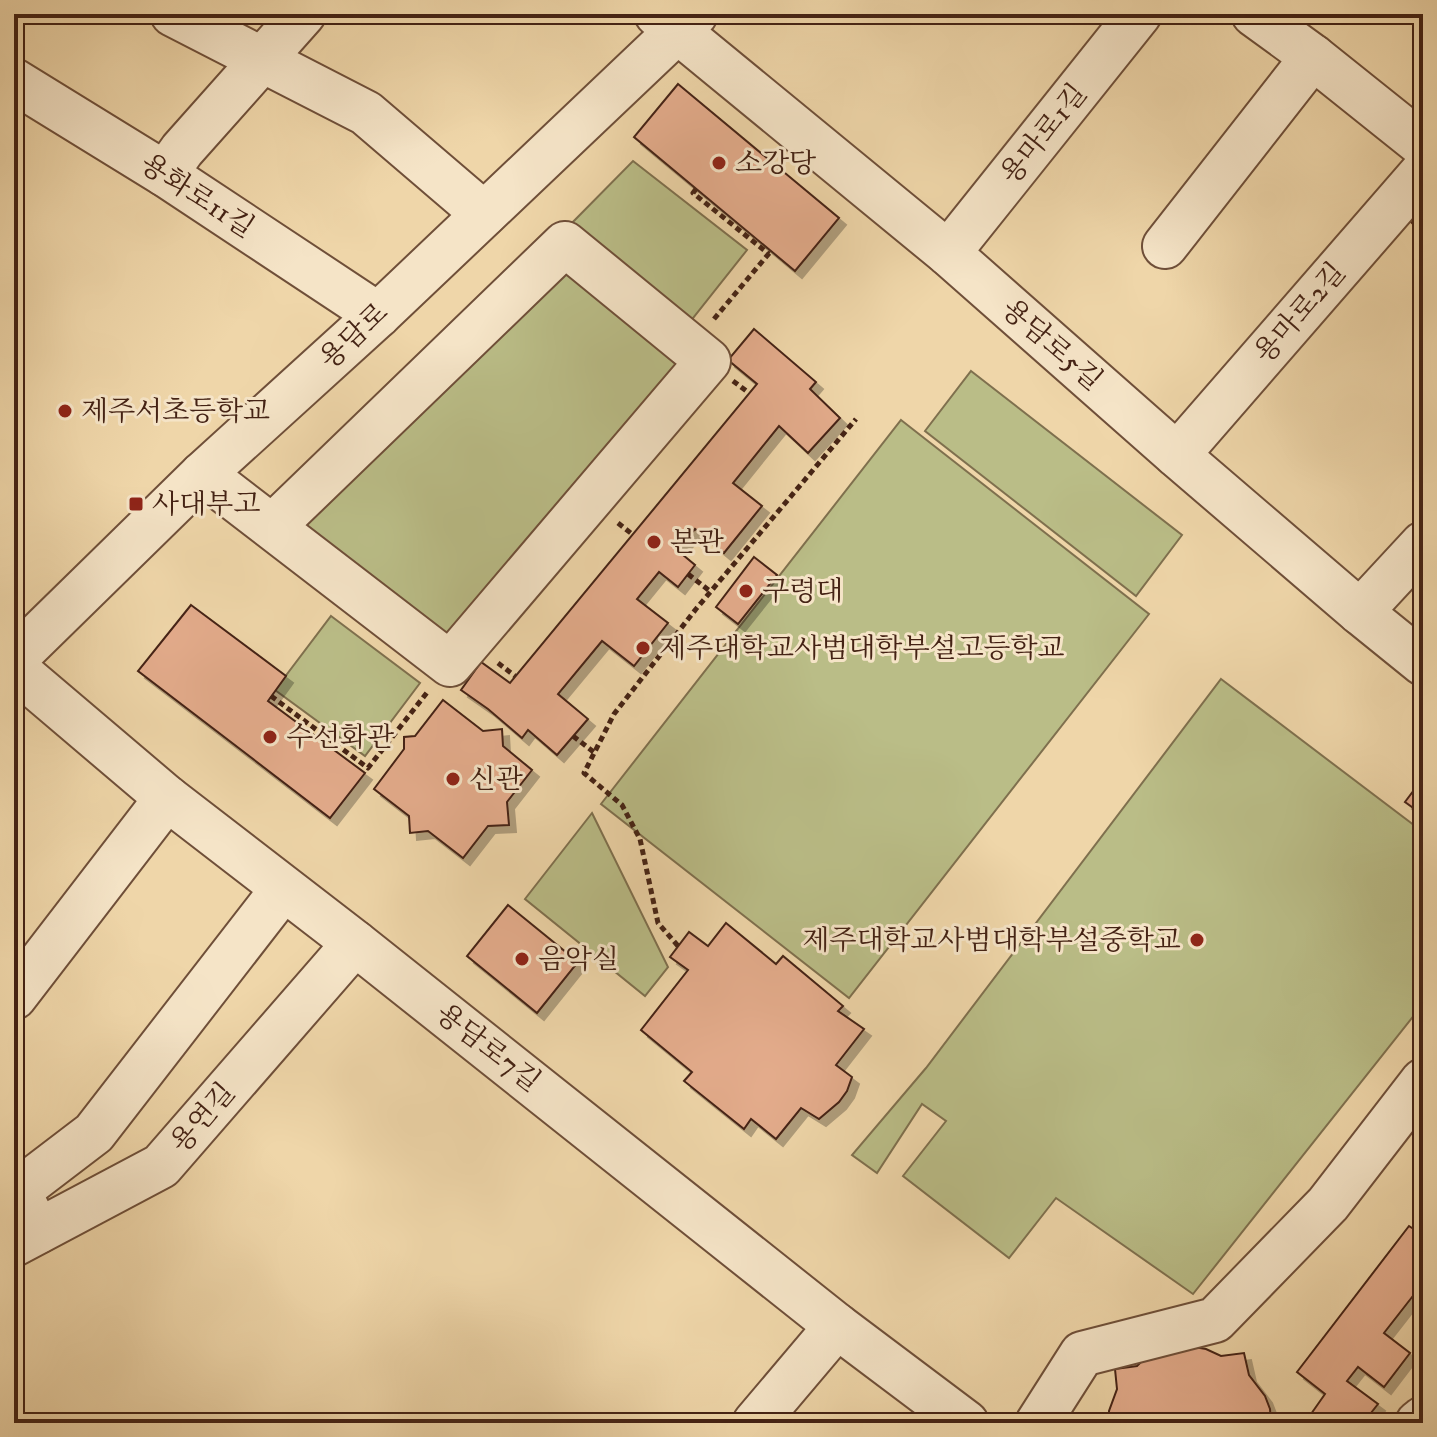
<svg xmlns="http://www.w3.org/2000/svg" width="1437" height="1437" font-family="'IM FELL DW Pica','Noto Serif KR',serif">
	<defs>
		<filter id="shadow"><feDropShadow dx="7" dy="7" stdDeviation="0" flood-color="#0004"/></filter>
	</defs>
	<rect width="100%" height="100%" fill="#efd6a9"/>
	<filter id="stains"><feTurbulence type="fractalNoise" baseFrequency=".0025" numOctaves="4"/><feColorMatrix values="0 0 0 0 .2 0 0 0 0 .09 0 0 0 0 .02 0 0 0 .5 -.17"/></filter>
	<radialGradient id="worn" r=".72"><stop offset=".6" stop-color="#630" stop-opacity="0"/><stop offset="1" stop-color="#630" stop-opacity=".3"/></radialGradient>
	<!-- green -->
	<g fill="#babd87" stroke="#7f704e" stroke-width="2">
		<path d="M633 161 747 250 689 323 565 230Z"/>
		<path d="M564 254 691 354 446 644 294 529Z"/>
		<path d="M971 371 1182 535 1136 596 925 431Z"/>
		<path d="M901 420 1149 614 849 998 601 804Z"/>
		<path d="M331 616 420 683 365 756 275 690Z"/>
		<path d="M1221 679 1423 832V1004L1193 1294 1056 1198 1009 1258 903 1176 946 1121 922 1104 877 1173 852 1155 926 1068Z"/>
		<path d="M592 813 668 967 645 996 525 899Z"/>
	</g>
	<!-- building -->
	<g fill="#e4ac8c" stroke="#442214" stroke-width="2" filter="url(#shadow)">
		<path d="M678 84 839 218 795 271 634 137Z"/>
		<path d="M1423 205V234L1409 220Z"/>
		<path d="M754 329 816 382 810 389 840 418 808 453 779 426 733 483 762 506 724 553 695 529 677 550 695 565 678 587 659 572 637 599 668 623 634 666 602 641 558 694 588 719 557 755 528 730 522 738 488 709 461 690 481 662 510 683 757 384 728 360Z"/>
		<path d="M754 557 777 575 738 624 716 607Z"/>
		<path d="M191 605 286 676 268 701 365 773 330 818 138 671Z"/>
		<path d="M443 700 483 731 502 729 503 746 532 770 507 802 509 825 488 826 463 858 428 831 410 833 409 816 374 789 404 749V737L415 736Z"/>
		<path d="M1423 778V815L1405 802Z"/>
		<path d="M508 905 578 962 537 1013 467 956Z"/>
		<path d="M726 923 776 964 783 956 843 1006 838 1011 864 1029 836 1065 852 1077 847 1091 839 1102 819 1119 801 1108 776 1139 751 1119 744 1129 684 1081 692 1072 641 1030 688 970 670 957 689 932 708 946Z"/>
		<path d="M1423 1220V1283L1384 1333 1410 1353 1384 1387 1358 1367 1347 1381 1378 1404 1363 1423H1322L1311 1414 1325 1394 1297 1372 1409 1226 1415 1230Z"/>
		<path d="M1194 1347 1206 1349 1221 1356 1244 1353 1249 1375 1265 1396 1270 1409 1271 1423H1109V1411L1117 1389 1115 1369 1137 1366 1147 1356Z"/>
	</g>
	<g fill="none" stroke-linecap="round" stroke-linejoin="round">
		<!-- minor casing -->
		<g stroke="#6f4f39" stroke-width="48">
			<g id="minor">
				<path d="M173 14 366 113 484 214"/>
				<path d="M657 14 948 253 1177 455 1360 612 1423 663"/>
				<path d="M1254 14 1313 57 1423 145"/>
				<path d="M14 81 165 174 378 315"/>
				<path d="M165 174 182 150 303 14"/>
				<path d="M1165 246 1313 57"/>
				<path d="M948 253 1139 14"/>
				<path d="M1177 455 1423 172"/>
				<path d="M203 474 450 664 708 361 565 244 272 527"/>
				<path d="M1360 612 1423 544"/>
				<path d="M14 659 203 474 378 315 695 14"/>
				<path d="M14 668 167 798 355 943 837 1326 966 1423"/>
				<path d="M14 997 167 798"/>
				<path d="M38 1231 18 1191 94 1133 283 889"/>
				<path d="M14 1244 161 1166 355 943"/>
				<path d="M755 1423 837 1326"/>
				<path d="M1038 1423 1082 1354 1215 1320 1328 1204 1423 1081"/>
				<path d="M1418 1423 1423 1419"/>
			</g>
		</g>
		<!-- path -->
		<g stroke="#442214" stroke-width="5" stroke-dasharray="6 4" stroke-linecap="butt">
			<path d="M696 189 693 193 769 254"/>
			<path d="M714 319 771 251"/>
			<path d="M733 381 749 393"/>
			<path d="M618 523 632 534"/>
			<path d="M688 574 711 592"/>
			<path d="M498 663 515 676"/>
			<path d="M271 696 368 768 429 690"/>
			<path d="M573 736 595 753"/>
			<path d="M678 946 658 923 640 839 622 805 584 773 614 714 696 609 856 419"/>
		</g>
		<!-- minor -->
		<use href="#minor" stroke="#f5e4c7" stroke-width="44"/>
	</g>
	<!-- markers -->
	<g fill="#8f2418" stroke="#f5e4c7" stroke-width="3">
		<circle cx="719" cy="163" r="8"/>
		<circle cx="65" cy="411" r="8"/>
		<rect x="128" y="496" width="16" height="16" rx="4"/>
		<circle cx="654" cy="542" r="8"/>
		<circle cx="746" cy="591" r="8"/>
		<circle cx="643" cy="648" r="8"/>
		<circle cx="270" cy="737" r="8"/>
		<circle cx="453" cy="779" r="8"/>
		<circle cx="1197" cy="940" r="8"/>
		<circle cx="522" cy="959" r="8"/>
	</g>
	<g text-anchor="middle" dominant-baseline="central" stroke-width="6" stroke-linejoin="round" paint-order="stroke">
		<!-- street labels -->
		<g font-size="28" fill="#442214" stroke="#f5e4c7">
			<text transform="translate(1044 134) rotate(-51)">용마로1길</text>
			<text transform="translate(197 196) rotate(33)">용화로11길</text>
			<text transform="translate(1300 313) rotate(-49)">용마로2길</text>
			<text transform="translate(354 336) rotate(-43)">용담로</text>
			<text transform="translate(1052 345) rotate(41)">용담로5길</text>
			<text transform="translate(488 1048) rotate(38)">용담로7길</text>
			<text transform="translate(203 1118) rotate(-49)">용연길</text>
		</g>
		<!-- poi labels -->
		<g font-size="28" fill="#442214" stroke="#f5e4c7" text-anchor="start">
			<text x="735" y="163">소강당</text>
			<text x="81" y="411">제주서초등학교</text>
			<text x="152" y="504">사대부고</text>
			<text x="670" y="542">본관</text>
			<text x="762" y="591">구령대</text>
			<text x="659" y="648">제주대학교사범대학부설고등학교</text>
			<text x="286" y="737">수선화관</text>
			<text x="469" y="779">신관</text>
			<text x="1181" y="940" text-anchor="end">제주대학교사범대학부설중학교</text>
			<text x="538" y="959">음악실</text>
		</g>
	</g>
	<!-- margin -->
	<rect width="1437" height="1437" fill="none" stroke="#efd6a9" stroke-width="48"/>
	<rect x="16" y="16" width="1405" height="1405" fill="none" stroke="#442214" stroke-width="4"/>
	<rect x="24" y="24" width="1389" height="1389" fill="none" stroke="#442214" stroke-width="2"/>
	<rect width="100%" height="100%" filter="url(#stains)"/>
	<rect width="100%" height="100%" fill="url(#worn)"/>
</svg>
